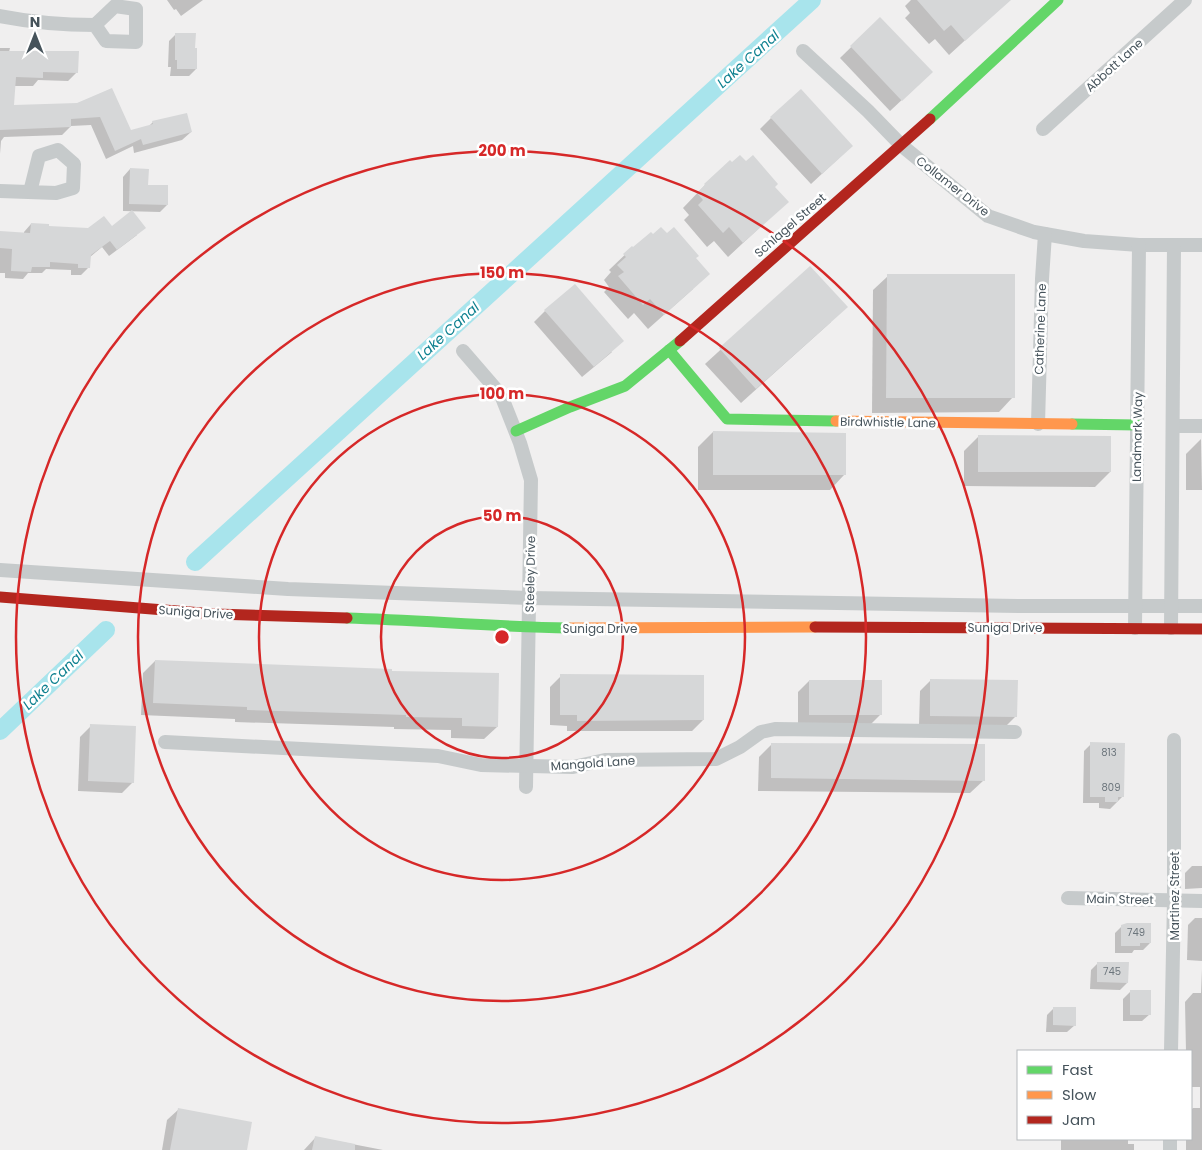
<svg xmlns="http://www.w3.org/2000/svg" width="1202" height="1150" font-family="Poppins,sans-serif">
	<rect width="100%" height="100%" fill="#f0efef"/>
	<!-- shadow -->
	<g fill="#0003">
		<path d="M167 0H203L181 16 176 9 174 10Z"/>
		<path d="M911 0H1009L949 55 935 39 929 44 905 18 910 13 905 6Z"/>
		<path d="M880 19 920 83 890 111 840 58Z"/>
		<path d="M176 34 194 49 196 69 189 76H170L171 67H168L169 41Z"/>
		<path d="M0 48H10L9 52 77 72 68 81 38 80 33 86H14L12 106 77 104 130 131 149 126 153 122 191 132 182 140 134 153 133 146 106 159 91 125 71 126 62 135 4 137 1 141 0 154Z"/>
		<path d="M771 118 840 157 811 184 760 129Z"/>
		<path d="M730 162 787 202 728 257 714 241 707 247 684 220 689 215 683 208 705 185Z"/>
		<path d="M130 169 167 205 160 212 123 211V177Z"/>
		<path d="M31 224 47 227 89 229 111 228 137 235 109 256 102 247 90 257 88 268 81 275H71V270L46 269 42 273H28L23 279 5 278V273H0V233L24 234V232Z"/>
		<path d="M667 235 695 259 693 289 648 329 634 313 628 319 604 292 609 287 604 280 611 272 609 270 632 248 653 236Z"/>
		<path d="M810 268 831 322 741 403 705 364Z"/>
		<path d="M888 276 1013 397 999 412 872 413 873 290Z"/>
		<path d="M545 311 612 352 582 377 534 322Z"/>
		<path d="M713 432 844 475 830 490H698V447Z"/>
		<path d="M979 436 1110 472 1095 487 964 486V451Z"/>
		<path d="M1201 439 1202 490H1186V454Z"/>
		<path d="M155 661 391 672 497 727 484 739 451 738V730L394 729V727L235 722V719L141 715 143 673Z"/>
		<path d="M561 676 703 720 692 731H567V726L550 725V687Z"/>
		<path d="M931 680 1016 716 1005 727 919 726 920 691Z"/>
		<path d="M809 681 881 714 870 725H798V692Z"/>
		<path d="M91 726 133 782 122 793 78 791 80 737Z"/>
		<path d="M772 744 984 780 970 793 758 791 759 757Z"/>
		<path d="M1091 744 1123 796 1110 809 1099 808V803H1083L1084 751Z"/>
		<path d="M1192 866H1202V888L1185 889V873Z"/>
		<path d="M1195 918H1202V961L1187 960 1188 925Z"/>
		<path d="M1122 926 1150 943 1143 950H1134L1132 953H1115V933Z"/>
		<path d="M1098 963 1127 983 1120 990 1090 989 1091 970Z"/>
		<path d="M1202 969V1150H1186V1139H1191V1110L1193 1108H1200V1087H1191V1051H1186L1185 1002 1193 993H1201Z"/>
		<path d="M1131 991 1150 1014 1142 1021H1123V999Z"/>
		<path d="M1054 1008 1075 1025 1067 1032H1046L1047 1015Z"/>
		<path d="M179 1109 246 1150H162L167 1120Z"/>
		<path d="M316 1137 383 1150H304Z"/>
		<path d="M1061 1139H1128V1144H1134V1150H1061Z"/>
	</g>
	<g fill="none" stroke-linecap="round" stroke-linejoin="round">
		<!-- canal -->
		<g stroke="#a8e4ec" stroke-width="18">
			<path d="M195 562 812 0"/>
			<path d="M0 731 106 630"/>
		</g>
	</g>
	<!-- building -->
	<g fill="#d6d7d8">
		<path d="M917 0H1011L965 41 951 25 944 31Z"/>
		<path d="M880 17 933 72 902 101 850 46Z"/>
		<path d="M175 33H196L195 48H197V69H177V60H175Z"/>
		<path d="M0 51H79L78 73 43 72V78L16 77 14 105 77 103 112 88 131 130 153 124 152 121 187 113 192 132 143 145 141 139 115 151 100 117 71 119V127L0 130Z"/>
		<path d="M801 89 853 146 822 174 770 117Z"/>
		<path d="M740 155 746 161 753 155 778 184 775 187 789 202 743 243 729 227 723 233 698 205 703 200 697 193 705 185 704 184 730 160 732 162Z"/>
		<path d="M130 168 149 169 148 185H168V205L129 204Z"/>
		<path d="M132 210 146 228 117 250 110 241 91 255 90 268H78V264L50 262V267H32L31 272 11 271 12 249 0 248V231L30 233 31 223 49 224V226L88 228 104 216 112 226Z"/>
		<path d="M661 227 667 233 674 227 699 256 696 258 710 274 664 315 650 299 643 305 618 276 624 272 617 265 626 257 623 254 632 246 633 247 651 232 653 234Z"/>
		<path d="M810 266 848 307 756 389 719 348Z"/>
		<path d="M887 274H1015V398H886Z"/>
		<path d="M575 284 624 341 594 367 544 310Z"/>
		<path d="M713 431 846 433V475H713Z"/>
		<path d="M978 435 1111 436V472H978Z"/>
		<path d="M155 660 392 669V671L499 673 498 727 462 726V718L406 717V715L247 710V707L153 703Z"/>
		<path d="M560 674 704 675V720L577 721V715H560Z"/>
		<path d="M930 679 1018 680 1017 717 930 716Z"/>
		<rect x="809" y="680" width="73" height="35"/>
		<path d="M90 724 136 726 134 783 88 781Z"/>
		<path d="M1090 742 1125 743 1124 797H1118V802H1105V797H1090Z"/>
		<path d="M771 743 985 744V781L771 778Z"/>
		<path d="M1127 923H1151V943H1140V946H1121V925Z"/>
		<path d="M1097 962H1129L1128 983 1097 982Z"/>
		<rect x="1130" y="990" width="21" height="25"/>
		<path d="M1053 1007H1076V1026L1053 1025Z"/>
		<path d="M178 1108 252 1122 247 1150H170Z"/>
		<path d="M315 1136 355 1144V1150H312Z"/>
	</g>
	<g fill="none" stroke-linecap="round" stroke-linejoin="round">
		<!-- street -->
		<g stroke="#c6cacb" stroke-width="14">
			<path d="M0 16C31 22 63 25 95 25L115 6 136 9V42L106 41 95 25"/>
			<path d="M803 51 868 111 901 145 988 216 1034 232 1084 241 1139 245H1202"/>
			<path d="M1043 129 1185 0"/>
			<path d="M0 191 56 193 73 188 74 164 58 150 39 156 30 192"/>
			<path d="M463 351 501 395 520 443 531 480 526 787"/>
			<path d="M1038 424 1042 279 1045 234"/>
			<path d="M1173 426H1202"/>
			<path d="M0 570 288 589 529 598 1020 606H1202"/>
			<path d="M1135 628 1139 245"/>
			<path d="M1171 628 1174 245"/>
			<path d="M165 742 438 756 481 765 573 767 605 760 716 759 740 747 761 732 775 729 1015 732"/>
			<path d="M1068 898 1202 901"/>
			<path d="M1171 1051 1174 901V740"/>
			<path d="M1170 1150V1139"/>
		</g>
		<!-- fast -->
		<g stroke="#63d668" stroke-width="11">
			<path d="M930 119 1058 0"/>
			<path d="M669 350 727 419 836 421"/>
			<path d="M1072 424 1138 425"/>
			<path d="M516 431 570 407 625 386 680 341"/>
			<path d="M347 618C421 620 495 627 569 628"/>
		</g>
		<!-- slow -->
		<g stroke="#ff974d" stroke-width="11">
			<path d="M836 421 1072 424"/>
			<path d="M569 628 815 627"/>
		</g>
		<!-- jam -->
		<g stroke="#b3261e" stroke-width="11">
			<path d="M680 341 930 119"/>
			<path d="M0 597 215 614 347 618"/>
			<path d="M815 627 1202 629"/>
		</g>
	</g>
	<!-- distance rings -->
	<g fill="none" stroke="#d62828" stroke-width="2.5">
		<circle cx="502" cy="637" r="121"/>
		<circle cx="502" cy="637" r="243"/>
		<circle cx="502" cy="637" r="364"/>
		<circle cx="502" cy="637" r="486"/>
	</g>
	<g text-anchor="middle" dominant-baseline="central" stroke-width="5" stroke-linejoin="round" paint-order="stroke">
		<!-- number labels -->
		<g font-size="10" fill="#6c757c">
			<text x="1109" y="752">813</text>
			<text x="1111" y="787">809</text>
			<text x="1136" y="932">749</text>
			<text x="1112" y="971">745</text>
		</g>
		<!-- street labels -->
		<g font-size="12" fill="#46535b" stroke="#fff">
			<text transform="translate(1114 65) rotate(-42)">Abbott Lane</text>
			<text transform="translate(953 186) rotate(38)">Collamer Drive</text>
			<text transform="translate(790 225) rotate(-41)">Schlagel Street</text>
			<text transform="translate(1040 329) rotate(-88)">Catherine Lane</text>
			<text transform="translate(888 422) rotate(1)">Birdwhistle Lane</text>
			<text transform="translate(1137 437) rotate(-89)">Landmark Way</text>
			<text transform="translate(530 574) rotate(-89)">Steeley Drive</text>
			<text transform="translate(196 612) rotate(4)">Suniga Drive</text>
			<text x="1005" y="627">Suniga Drive</text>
			<text x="600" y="628">Suniga Drive</text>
			<text transform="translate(593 763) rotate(-4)">Mangold Lane</text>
			<text transform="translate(1174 896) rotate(-90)">Martinez Street</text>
			<text transform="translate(1120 899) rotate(1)">Main Street</text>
		</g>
		<!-- water labels -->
		<g font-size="14" font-style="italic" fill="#0e8190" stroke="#fff">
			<text transform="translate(748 59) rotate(-42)">Lake Canal</text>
			<text transform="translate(448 331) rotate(-42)">Lake Canal</text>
			<text transform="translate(53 680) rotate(-44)">Lake Canal</text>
		</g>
	</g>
	<circle cx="502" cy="637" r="8" fill="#d62828" stroke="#fff" stroke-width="2.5"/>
	<g font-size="15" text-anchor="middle" font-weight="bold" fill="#d62828" stroke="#fff" stroke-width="5" stroke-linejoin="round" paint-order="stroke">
		<text x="502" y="156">200 m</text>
		<text x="502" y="278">150 m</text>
		<text x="502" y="399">100 m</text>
		<text x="502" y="521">50 m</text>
	</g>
	<!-- legend -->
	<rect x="1017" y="1050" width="175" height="90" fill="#ffffff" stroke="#b5babd"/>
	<rect x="1027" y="1066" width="25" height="8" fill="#63d668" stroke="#b5babd"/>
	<text x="1062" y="1075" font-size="15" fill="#46535b">Fast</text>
	<rect x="1027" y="1091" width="25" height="8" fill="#ff974d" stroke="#b5babd"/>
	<text x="1062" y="1100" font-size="15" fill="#46535b">Slow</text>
	<rect x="1027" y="1116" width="25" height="8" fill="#b3261e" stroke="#b5babd"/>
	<text x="1062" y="1125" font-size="15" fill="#46535b">Jam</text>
	<!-- north arrow -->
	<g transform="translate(35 35)" stroke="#ffffff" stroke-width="4" paint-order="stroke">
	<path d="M0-4L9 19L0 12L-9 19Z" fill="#46535b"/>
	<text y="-8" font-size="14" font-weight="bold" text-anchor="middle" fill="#46535b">N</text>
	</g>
</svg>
